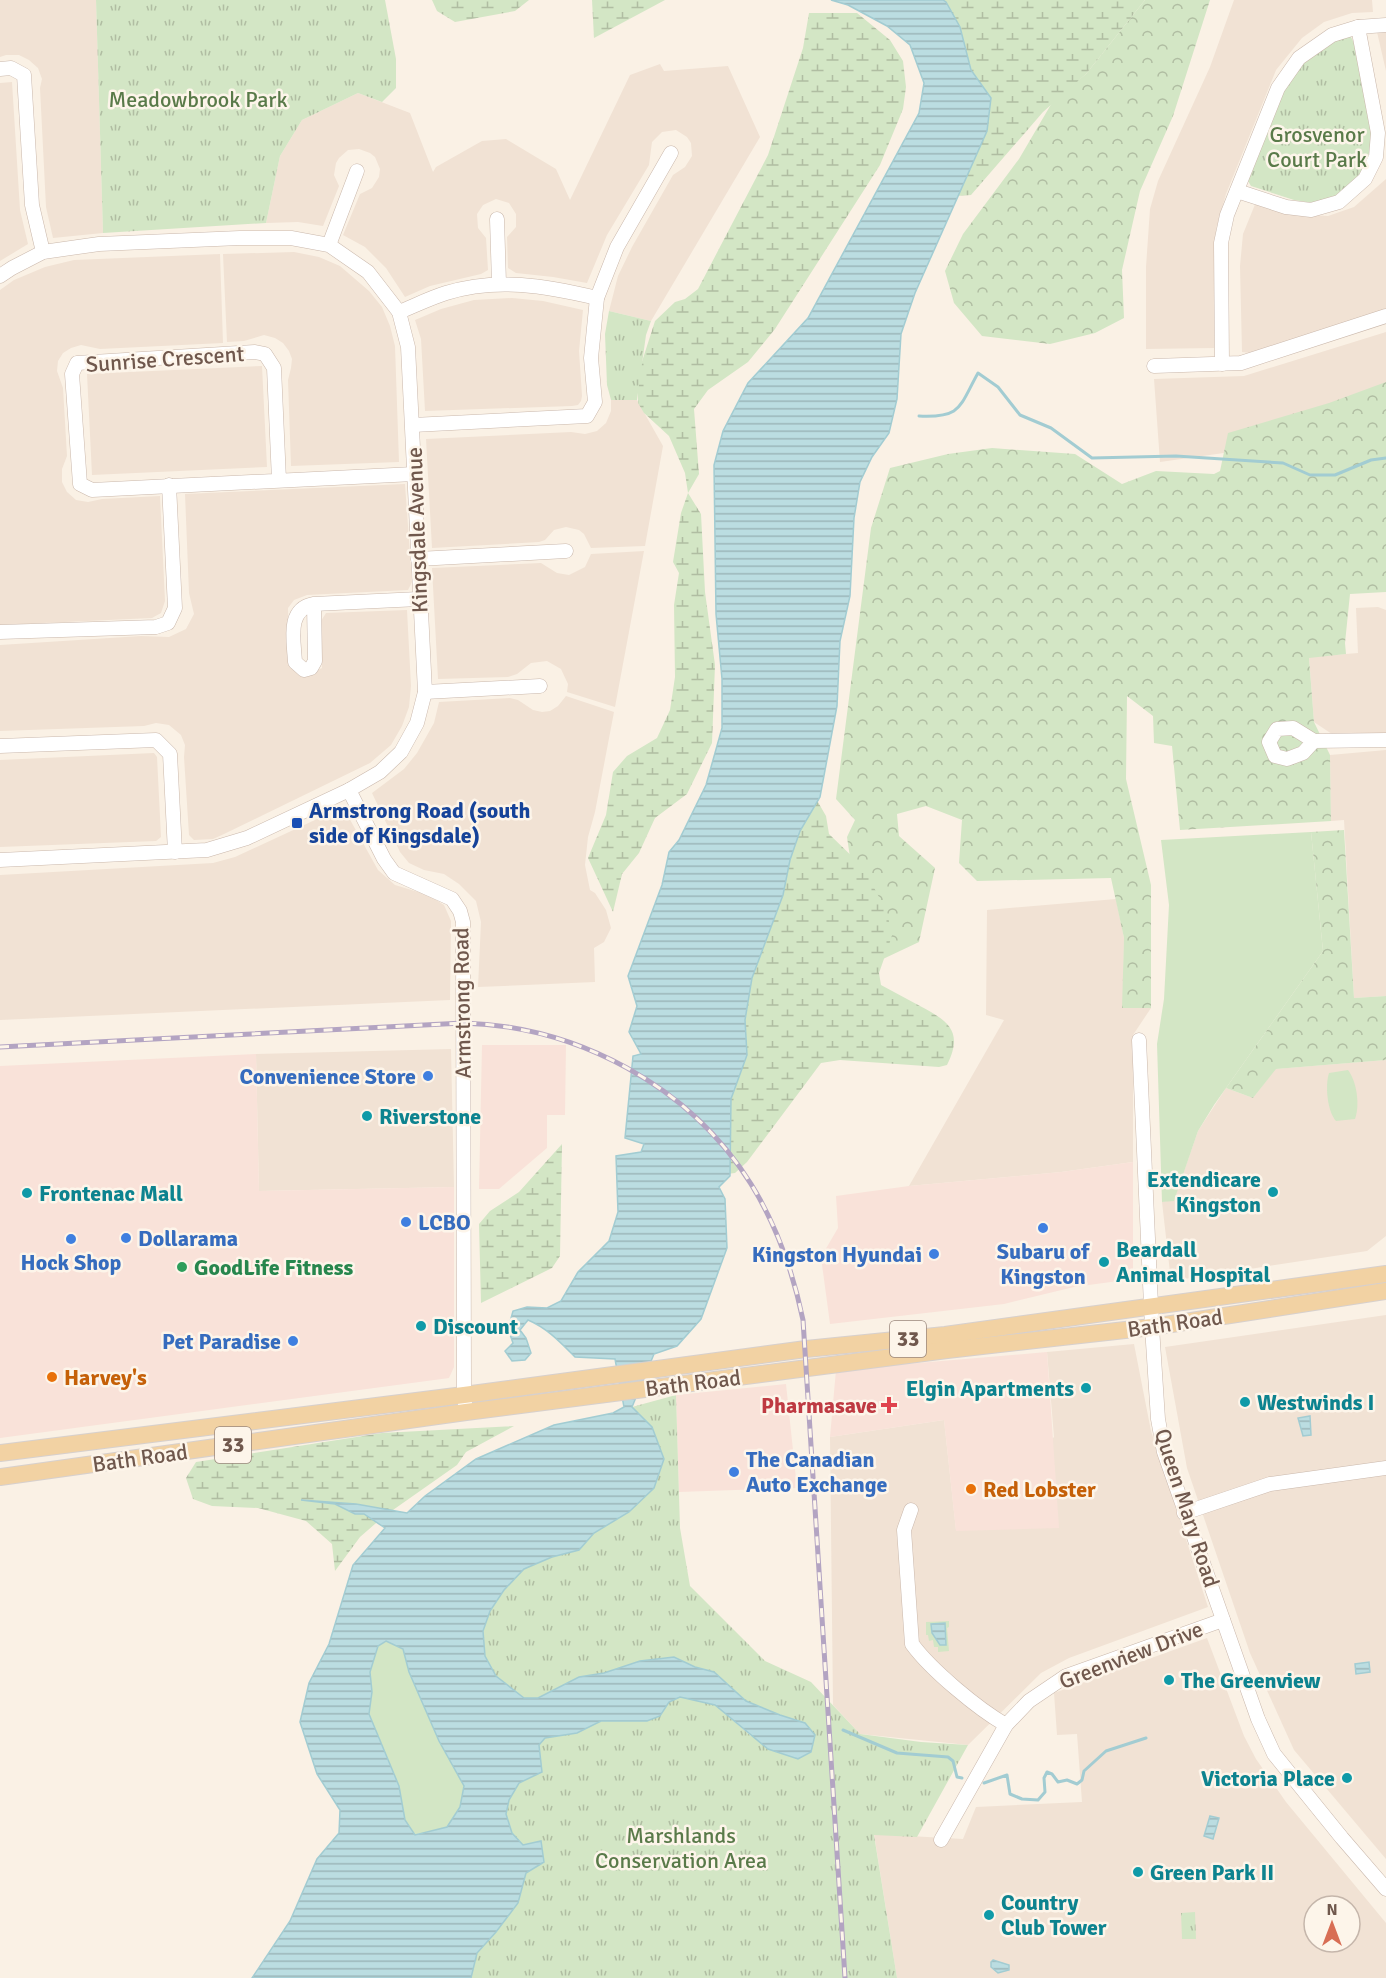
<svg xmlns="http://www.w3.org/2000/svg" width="1386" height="1978" font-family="Signika,sans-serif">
	<defs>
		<pattern id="forest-crowns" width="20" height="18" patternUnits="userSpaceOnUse" patternTransform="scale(1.5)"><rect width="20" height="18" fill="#d3e6c5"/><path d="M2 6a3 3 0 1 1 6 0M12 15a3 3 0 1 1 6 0" fill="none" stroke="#b0bda2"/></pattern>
		<pattern id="wetland-marsh" width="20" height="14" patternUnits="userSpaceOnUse" patternTransform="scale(1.5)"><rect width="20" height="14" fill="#d3e6c5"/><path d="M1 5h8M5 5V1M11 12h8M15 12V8" fill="none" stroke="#b0bda2"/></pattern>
		<pattern id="park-tufts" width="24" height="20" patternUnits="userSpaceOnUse" patternTransform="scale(1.5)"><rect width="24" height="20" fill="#d3e6c5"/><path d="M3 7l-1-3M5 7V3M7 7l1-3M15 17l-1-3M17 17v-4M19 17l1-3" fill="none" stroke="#b0bda2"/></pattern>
		<pattern id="water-rules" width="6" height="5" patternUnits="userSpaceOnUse" patternTransform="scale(1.5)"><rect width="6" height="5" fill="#bbdde1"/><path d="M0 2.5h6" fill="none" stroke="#9cb6b9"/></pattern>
	</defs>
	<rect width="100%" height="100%" fill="#faf1e5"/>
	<!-- residential -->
	<g fill="#f1e2d4" fill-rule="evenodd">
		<path d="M0 0H96L103 233 53 238 46 207 40 88 42 79 38 68 29 60 19 55H6L0 57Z"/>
		<path d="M1234 0H1372L1373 12 1352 13 1324 22 1302 38 1276 70 1226 194 1216 229 1214 348 1146 349V267L1150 209 1158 181 1210 67Z"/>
		<path d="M1377 32H1386V71Z"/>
		<path d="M660 64 664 71 728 66 760 137 651 321 609 311 618 276 632 247 673 175 685 167 692 156 691 143 687 137 676 130 662 132 652 142 649 165 607 235 587 283 553 277 516 273 508 268 507 237 516 227V214L509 203 496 199 483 205 477 214 478 228 486 238 488 270 481 274 430 286 405 297 386 268 365 247 343 235 360 194 372 188 379 177 380 169 375 157 370 153 359 149 348 150 339 158 336 163 334 175 339 186 323 226 298 222 266 223 280 156 302 120 358 93 410 113 433 172 436 167 482 141 506 139 556 169 570 200 630 75Z"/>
		<path d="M12 82 20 210 28 244 0 261V83Z"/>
		<path d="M1386 179V313L1251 353 1242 352 1240 266 1243 234 1256 202 1292 214 1328 216 1354 207Z"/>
		<path d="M294 252 319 257 340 266 369 291 382 307 390 326 395 346 399 462 291 466 288 380 291 368 292 359 289 351 283 343 275 338 264 335 244 341 227 342 223 254Z"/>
		<path d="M220 254 223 343 100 349 81 345 71 348 63 353 58 361 57 371 63 388 67 456 62 469V482L67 492 76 500 88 502 102 499 160 496 165 601 161 613 152 618 0 625V290L14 280 45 267 74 260Z"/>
		<path d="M512 298 543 301 583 310 579 351 582 396 581 401 578 405 572 406 425 411 421 339 415 320 441 309 474 300Z"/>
		<path d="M1386 332V405L1252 449 1160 462 1154 379 1244 376Z"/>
		<path d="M262 366 267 467 92 475 87 374Z"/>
		<path d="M611 400H637L663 446 645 546 591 548 584 534 579 530 566 527 554 530 545 540 539 542 432 548 426 439 571 432 585 434 597 431 606 423 611 411Z"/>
		<path d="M405 484 412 582 408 590 307 595 294 600 288 608 289 658 312 673 322 668 321 621 326 613 407 610 411 686 409 707 402 726 391 745 370 763 224 834 213 839 194 840 189 835 184 757 185 745 181 735 169 725 156 723 144 726 0 731V645L141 636 169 637 186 629 194 614 189 593 185 494Z"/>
		<path d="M644 551 615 707 567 692 568 684 561 669 547 661 531 663 517 674 508 677 438 679 432 568 541 563 557 573 569 575 585 567 591 554Z"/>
		<path d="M1378 607 1386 610V734L1335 736 1314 722 1309 657 1358 653 1356 608Z"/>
		<path d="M566 696 614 712 595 812 588 837 585 865 590 890 595 893 606 910 611 928 604 942 594 948 595 982 478 987 481 922 476 901 459 884 444 874 424 870 409 863 400 852 372 793 404 769 417 753 434 723 439 702 510 698 518 700 533 710 542 712 550 711 558 706Z"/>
		<path d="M1386 750V996L1354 998 1344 820 1331 821 1330 755Z"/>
		<path d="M154 753 157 757 161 837 156 841 0 847V760Z"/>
		<path d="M343 807 378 870 395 885 428 895 444 905 451 921 450 1000 0 1020V875L213 863 235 857Z"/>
		<path d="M1116 899 1124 938 1123 1008H1151L1133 1035V1162L1061 1172 909 1186 1004 1020 986 1015 987 910Z"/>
		<path d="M451 1049 454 1187 259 1191 256 1054Z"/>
		<path d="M1386 1060V1236L1367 1251 1171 1281 1162 1202 1174 1200 1198 1131 1226 1088 1253 1098 1275 1069Z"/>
		<path d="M1386 1315V1859L1294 1750 1250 1653 1187 1468 1165 1347Z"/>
		<path d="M1134 1344 1151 1431 1208 1607 1069 1658 1041 1673 968 1745 860 1734 833 1705 830 1437 944 1420 956 1530 1054 1437 1047 1352Z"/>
		<path d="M1207 1638 1244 1736 1256 1759 1286 1802 1386 1923V1978H897L874 1834 963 1839 976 1807 1082 1802 1077 1734 1057 1735 1054 1693ZM1314 1906H1350V1942H1314Z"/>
	</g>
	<!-- commercial -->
	<g fill="#f9e2d9">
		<path d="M482 1045H566L565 1115H547V1148L499 1189H479Z"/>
		<path d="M256 1054 259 1191 454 1187V1367L449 1378 0 1438V1066Z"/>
		<path d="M1133 1162V1279L1074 1287 1004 1304 830 1324 821 1257 838 1228 836 1196 909 1186 1061 1172Z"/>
		<path d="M1047 1352 1059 1528 956 1531 944 1420 830 1437 836 1370Z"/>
		<path d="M786 1384 797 1488 679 1492 676 1395Z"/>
	</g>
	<!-- grass -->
	<g fill="#d3e6c5">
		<path d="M1311 832 1323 951 1214 1105 1198 1131 1174 1201 1162 1202 1157 1044 1164 999 1169 905 1161 840Z"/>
		<path d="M1348 1070C1357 1082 1360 1105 1355 1119L1336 1121C1327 1111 1325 1085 1329 1073Z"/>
		<path d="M949 1621V1627L947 1628 949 1651 938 1652V1647H934L933 1640 929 1641 928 1635H926V1622Z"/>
		<path d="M386 1641 403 1649 409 1672 439 1741 464 1786 460 1807 447 1827 414 1835 405 1820 399 1786 369 1714 372 1692 370 1672 378 1646Z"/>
	</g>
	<!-- forest -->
	<g fill="url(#forest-crowns)">
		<path d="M1145 0H1210L1173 116 1140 191 1122 270 1124 318 1095 333 1050 344 982 336 954 303 945 271 963 234 1019 159 1053 101 1086 74Z"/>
		<path d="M1386 382V592L1350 594 1345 643 1346 654 1309 658 1314 722 1330 755 1331 821 1180 830 1172 746 1154 743 1153 716 1127 696 1126 779 1151 885V1008H1122L1124 938 1111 878 977 881 959 863 962 820 926 806 897 814 899 836 935 868 919 942 866 967 847 837 855 820 836 799 871 528 890 468 948 454 992 448 1075 454 1122 484 1156 471 1214 474 1220 471 1228 433 1329 403Z"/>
		<path d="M1344 830 1354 998 1386 996V1060L1276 1069 1253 1098 1226 1088 1323 951 1311 832Z"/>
	</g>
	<!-- wetland -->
	<g fill="url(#wetland-marsh)">
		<path d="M432 0H529L515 11 455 22 437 11Z"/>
		<path d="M592 0H665L594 38Z"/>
		<path d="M943 0H1145L1086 74 1043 112 971 195 957 196 987 131 991 98 971 70 960 27Z"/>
		<path d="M809 13H857L890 40 903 61 906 87 903 109 880 165 775 329 748 362 708 390 694 409 699 474 688 493 701 514 705 592 715 665 712 743 687 794 655 818 639 853 622 874 613 912 588 858 606 815 613 772 627 756 657 738 670 710 675 677 674 605 679 573 673 562 681 513 688 493 685 473 669 436 644 413 638 403V374L655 321 675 302 685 299 698 289 768 155 803 48Z"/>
		<path d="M807 783 826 816 829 834 863 867 887 912 892 936 879 973 881 985C894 992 907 999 920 1006 948 1021 964 1031 947 1065L939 1067 840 1060 821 1063 747 1162 735 1173 711 1176 708 1104Z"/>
		<path d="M562 1144 560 1256 552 1268 481 1303 479 1224 490 1211 519 1192Z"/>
		<path d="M514 1426 466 1452 457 1465 383 1517 360 1537 335 1571 332 1544 306 1521 258 1508 212 1506 193 1499 186 1478 196 1462 382 1433Z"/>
	</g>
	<!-- park -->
	<g fill="url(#park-tufts)">
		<path d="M96 0H385L396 59V88L382 102 358 93 302 120 280 156 266 223 103 233Z"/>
		<path d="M1346 36 1351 37 1355 45 1372 135 1369 153 1360 175 1338 196 1313 203 1294 200 1251 186 1248 181 1249 177 1285 85 1312 52Z"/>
		<path d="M609 311 651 321 646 335 637 400H611L607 385 605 334Z"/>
		<path d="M676 1395 680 1528 690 1586 765 1661 811 1682 860 1734 921 1742 968 1745 917 1837 874 1835 897 1978H471L477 1953 496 1932 518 1903 526 1873 523 1845 512 1833 506 1814 509 1800 519 1783 542 1772 539 1745 545 1738 577 1733 601 1721 660 1716 669 1702 680 1697 697 1700 715 1705 751 1736 805 1723 780 1715 746 1701 714 1672 695 1667 674 1657 640 1661 604 1673 579 1677 538 1698H524L496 1676 485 1656 483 1631 490 1611 504 1590 524 1569 552 1557 579 1550 594 1533 629 1512 652 1427 632 1407Z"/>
		<path d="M1195 1912 1196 1939H1182L1181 1913Z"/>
	</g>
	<!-- water -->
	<g fill="url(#water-rules)" stroke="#a2ccd2" stroke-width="1.5" fill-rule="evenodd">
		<path d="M831 0H943L946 2 960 27 971 70 991 98 987 131 915 293 901 334 897 399 889 433 872 457 860 482 854 518 850 596 840 641 837 706 820 797 800 831 790 860 783 895 752 978 745 1020 747 1055 731 1099 730 1176 719 1187 725 1199 727 1248 701 1319 677 1346 654 1354 632 1407 652 1427 664 1459 654 1488 629 1512 594 1533 579 1550 552 1557 524 1569 504 1590 490 1611 483 1631 485 1656 496 1676 524 1698H538L579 1677 604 1673 640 1661 674 1657 695 1667 714 1672 746 1701 780 1715 805 1723 815 1735 811 1752 798 1759 768 1749 715 1705 680 1697 669 1702 660 1716 647 1721H601L577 1733 545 1738 539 1745 542 1772 519 1783 509 1800 506 1814 512 1833 523 1845 541 1841 544 1862 526 1873 518 1903 496 1932 477 1953 471 1978H252L290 1921 317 1859 339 1833 340 1810 317 1774 300 1722 309 1683 329 1644 353 1565 385 1528 364 1514H355L335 1504 301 1500 356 1504 407 1513 425 1496 476 1459 554 1425 613 1413 624 1407 615 1359 575 1357C560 1342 547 1328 528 1320L520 1330 526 1338 531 1353 525 1360 512 1361 505 1351 513 1343 508 1329 513 1311 527 1307 547 1308 561 1301 578 1272 609 1241 618 1212 616 1156 641 1152 644 1144 625 1138 633 1056 641 1054 629 1032 637 1006 628 976 662 885 669 852 679 840 706 785 722 728V679L716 614 714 465 723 431 748 383 808 318 919 113 924 83 910 45 887 26 848 5ZM386 1641 403 1649 409 1672 439 1741 464 1786 460 1807 447 1827 415 1835 405 1820 399 1786 369 1714 372 1692 370 1672 378 1646Z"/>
		<path d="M1310 1416 1311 1435 1303 1436 1298 1418Z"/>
		<path d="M945 1623 946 1645H940L932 1633 931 1624Z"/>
		<path d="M1369 1662 1370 1672 1356 1674 1355 1664Z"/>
		<path d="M1210 1816 1219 1818 1213 1839 1204 1836Z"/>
		<path d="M993 1960 1009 1965V1970L998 1973 991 1967V1962Z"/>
	</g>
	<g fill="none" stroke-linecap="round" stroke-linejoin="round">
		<!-- stream -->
		<g stroke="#a2ccd2" stroke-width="3">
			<path d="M919 416C962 418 959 407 978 373L998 387 1020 415 1051 428 1092 458 1176 456 1283 463 1310 475H1335L1371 460 1386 458"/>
			<path d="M843 1730 897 1753 948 1757 953 1761 957 1777 962 1778"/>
			<path d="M984 1783 1007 1775 1010 1794 1022 1799 1038 1800 1045 1792 1044 1778 1047 1772 1052 1774 1058 1782 1067 1780 1077 1784 1082 1780 1084 1771 1106 1751 1146 1738"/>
		</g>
		<!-- minor casing -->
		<g stroke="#cab8ac" stroke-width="15">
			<g id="minor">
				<path d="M0 69 11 68 24 75 32 205 43 252"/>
				<path d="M1237 191 1286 207 1311 210 1339 202 1365 179 1376 157 1378 133 1358 27"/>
				<path d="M497 219 499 283"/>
				<path d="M329 245 357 171"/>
				<path d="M0 276 12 268 43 252 99 244 240 238H291L329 245 368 272 399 312 408 347 425 692 417 723 401 752 380 772 349 790 247 838 207 850 0 860"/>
				<path d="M399 312C414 306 430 298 446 293 497 277 546 286 597 298"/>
				<path d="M1222 364 1221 243 1227 215 1278 88 1299 58 1332 35 1358 27 1386 25"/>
				<path d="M1154 366 1241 363 1386 316"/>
				<path d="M413 425 587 416 595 402 591 358 597 298 617 247 671 153"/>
				<path d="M279 480 274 368 265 354 255 352 77 363 72 374 80 484 92 490 414 474"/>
				<path d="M418 559 566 551"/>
				<path d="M314 604 315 661 311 668 304 670 295 662C294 641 286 609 314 604L419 599"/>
				<path d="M0 632 156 627 168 623 175 608 169 485"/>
				<path d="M425 692 540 686"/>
				<path d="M1314 741 1303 753 1287 759 1275 756 1269 742 1277 729 1293 728 1314 741 1386 740"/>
				<path d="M0 746 156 740 170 754 175 852"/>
				<path d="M349 790 384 859 394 873 452 899 460 911 463 922 464 1395 466 1412"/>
				<path d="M1139 1040 1152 1327 1158 1419 1164 1452 1258 1719 1274 1754 1342 1838 1386 1889"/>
				<path d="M911 1510 904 1530 912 1644C931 1670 978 1709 1006 1725"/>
				<path d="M1184 1513 1270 1484 1386 1468"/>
				<path d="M941 1840 1006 1725 1029 1701 1066 1676 1223 1620"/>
			</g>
		</g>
		<!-- major casing -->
		<g stroke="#d7d0cd" stroke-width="18">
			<g id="major">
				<path d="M0 1453 464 1395 806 1349 945 1335 1386 1274"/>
				<path d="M0 1477 466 1412 947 1350 1152 1327 1386 1291"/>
			</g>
		</g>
		<!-- minor -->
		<use href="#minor" stroke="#fff" stroke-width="14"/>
		<!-- major -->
		<use href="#major" stroke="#f2d2a3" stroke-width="16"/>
		<!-- rail casing -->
		<g stroke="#b3a4c2" stroke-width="5">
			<path id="rail" d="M0 1047 463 1023C577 1026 690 1086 751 1184 777 1226 793 1272 803 1320L845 1978"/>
		</g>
		<!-- rail -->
		<use href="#rail" stroke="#fdf5ea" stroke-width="3" stroke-dasharray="9" stroke-linecap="butt"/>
	</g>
	<!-- markers -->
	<rect fill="#1a4fb4" stroke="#fdf5ea" stroke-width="2" x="291" y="817" width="12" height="12" rx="3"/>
	<g fill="#3f7fe0" stroke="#fdf5ea" stroke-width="2">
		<circle cx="428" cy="1076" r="6"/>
		<circle cx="406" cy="1222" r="6"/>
		<circle cx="1043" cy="1228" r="6"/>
		<circle cx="126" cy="1238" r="6"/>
		<circle cx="71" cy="1239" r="6"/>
		<circle cx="934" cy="1254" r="6"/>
		<circle cx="293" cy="1341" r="6"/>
		<circle cx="734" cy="1472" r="6"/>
	</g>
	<g fill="#0f9aa8" stroke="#fdf5ea" stroke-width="2">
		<circle cx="367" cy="1116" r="6"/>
		<circle cx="1273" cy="1192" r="6"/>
		<circle cx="27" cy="1193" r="6"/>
		<circle cx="1104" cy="1262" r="6"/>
		<circle cx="421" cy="1326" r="6"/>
		<circle cx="1086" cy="1388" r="6"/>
		<circle cx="1245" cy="1402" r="6"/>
		<circle cx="1169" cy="1680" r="6"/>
		<circle cx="1347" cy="1778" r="6"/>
		<circle cx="1138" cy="1872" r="6"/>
		<circle cx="989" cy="1915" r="6"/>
	</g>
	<circle fill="#2e9e5b" stroke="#fdf5ea" stroke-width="2" cx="182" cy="1267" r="6"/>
	<g fill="#e8710a" stroke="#fdf5ea" stroke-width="2">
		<circle cx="52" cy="1377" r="6"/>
		<circle cx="971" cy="1489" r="6"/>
	</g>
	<path fill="#e0444e" stroke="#fdf5ea" stroke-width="2" d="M886 1396h6v6h6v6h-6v6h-6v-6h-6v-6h6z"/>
	<g text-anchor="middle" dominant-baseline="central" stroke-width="5" stroke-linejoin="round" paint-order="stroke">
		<!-- shield labels -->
		<g fill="#fdf5ea" stroke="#9a877c" stroke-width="1.5">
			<rect x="890" y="1321" width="36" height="36" rx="4.5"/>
			<rect x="215" y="1427" width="36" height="36" rx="4.5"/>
		</g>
		<g font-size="21" font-weight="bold" fill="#70584d">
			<text x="908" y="1339">33</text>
			<text x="233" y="1445">33</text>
		</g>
		<!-- park labels -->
		<g font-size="22" fill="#597a49" stroke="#fdf5ea">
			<text x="198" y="99">Meadowbrook Park</text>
			<text x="1317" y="134">Grosvenor<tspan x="1317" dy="25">Court Park</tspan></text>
			<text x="681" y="1835">Marshlands<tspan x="681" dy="25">Conservation Area</tspan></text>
		</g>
		<!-- street labels -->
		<g font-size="22" fill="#70584d" stroke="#fdf5ea">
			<text transform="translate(165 359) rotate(-4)">Sunrise Crescent</text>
			<text transform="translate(417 530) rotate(-92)">Kingsdale Avenue</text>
			<text transform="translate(462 1003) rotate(-91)">Armstrong Road</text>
			<text transform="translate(1175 1323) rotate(-8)">Bath Road</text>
			<text transform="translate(693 1383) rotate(-7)">Bath Road</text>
			<text transform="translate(140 1458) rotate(-8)">Bath Road</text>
			<text transform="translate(1187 1508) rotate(72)">Queen Mary Road</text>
			<text transform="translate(1131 1655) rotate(-21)">Greenview Drive</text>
		</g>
		<!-- transit labels -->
		<g font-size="22" font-weight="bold" fill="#164399" stroke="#fdf5ea" text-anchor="start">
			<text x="309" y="810">Armstrong Road (south<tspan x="309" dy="25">side of Kingsdale)</tspan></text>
		</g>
		<!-- shop labels -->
		<g font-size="22" font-weight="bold" fill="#366cbe" stroke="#fdf5ea" text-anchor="end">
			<text x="416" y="1076">Convenience Store</text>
			<text x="418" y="1222" text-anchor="start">LCBO</text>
			<text x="138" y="1238" text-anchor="start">Dollarama</text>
			<text x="1043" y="1251" text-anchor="middle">Subaru of<tspan x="1043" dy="25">Kingston</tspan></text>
			<text x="922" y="1254">Kingston Hyundai</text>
			<text x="71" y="1262" text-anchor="middle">Hock Shop</text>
			<text x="281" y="1341">Pet Paradise</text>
			<text x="746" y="1459" text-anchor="start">The Canadian<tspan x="746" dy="25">Auto Exchange</tspan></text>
		</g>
		<!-- culture labels -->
		<g font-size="22" font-weight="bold" fill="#0d838f" stroke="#fdf5ea" text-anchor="start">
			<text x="379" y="1116">Riverstone</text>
			<text x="1261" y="1179" text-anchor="end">Extendicare<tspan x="1261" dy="25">Kingston</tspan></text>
			<text x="39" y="1193">Frontenac Mall</text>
			<text x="1116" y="1249">Beardall<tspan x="1116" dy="25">Animal Hospital</tspan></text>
			<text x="433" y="1326">Discount</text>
			<text x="1074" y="1388" text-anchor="end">Elgin Apartments</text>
			<text x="1257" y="1402">Westwinds I</text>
			<text x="1181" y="1680">The Greenview</text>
			<text x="1335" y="1778" text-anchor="end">Victoria Place</text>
			<text x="1150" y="1872">Green Park II</text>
			<text x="1001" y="1902">Country<tspan x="1001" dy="25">Club Tower</tspan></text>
		</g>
		<!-- leisure labels -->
		<g font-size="22" font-weight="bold" fill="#27864d" stroke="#fdf5ea" text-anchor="start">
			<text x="194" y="1267">GoodLife Fitness</text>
		</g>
		<!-- food labels -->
		<g font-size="22" font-weight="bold" fill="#c56008" stroke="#fdf5ea" text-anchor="start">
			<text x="64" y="1377">Harvey's</text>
			<text x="983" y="1489">Red Lobster</text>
		</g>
		<!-- health labels -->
		<g font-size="22" font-weight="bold" fill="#be3a42" stroke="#fdf5ea" text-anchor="end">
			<text x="877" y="1405">Pharmasave</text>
		</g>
	</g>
	<!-- north arrow -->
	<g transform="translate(1332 1924)"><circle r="28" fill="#fdf5ea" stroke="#c5b6ab" stroke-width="1.5"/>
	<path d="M0-4.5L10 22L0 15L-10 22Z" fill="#d86e55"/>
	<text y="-9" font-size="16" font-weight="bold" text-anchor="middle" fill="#70584d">N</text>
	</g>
</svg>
